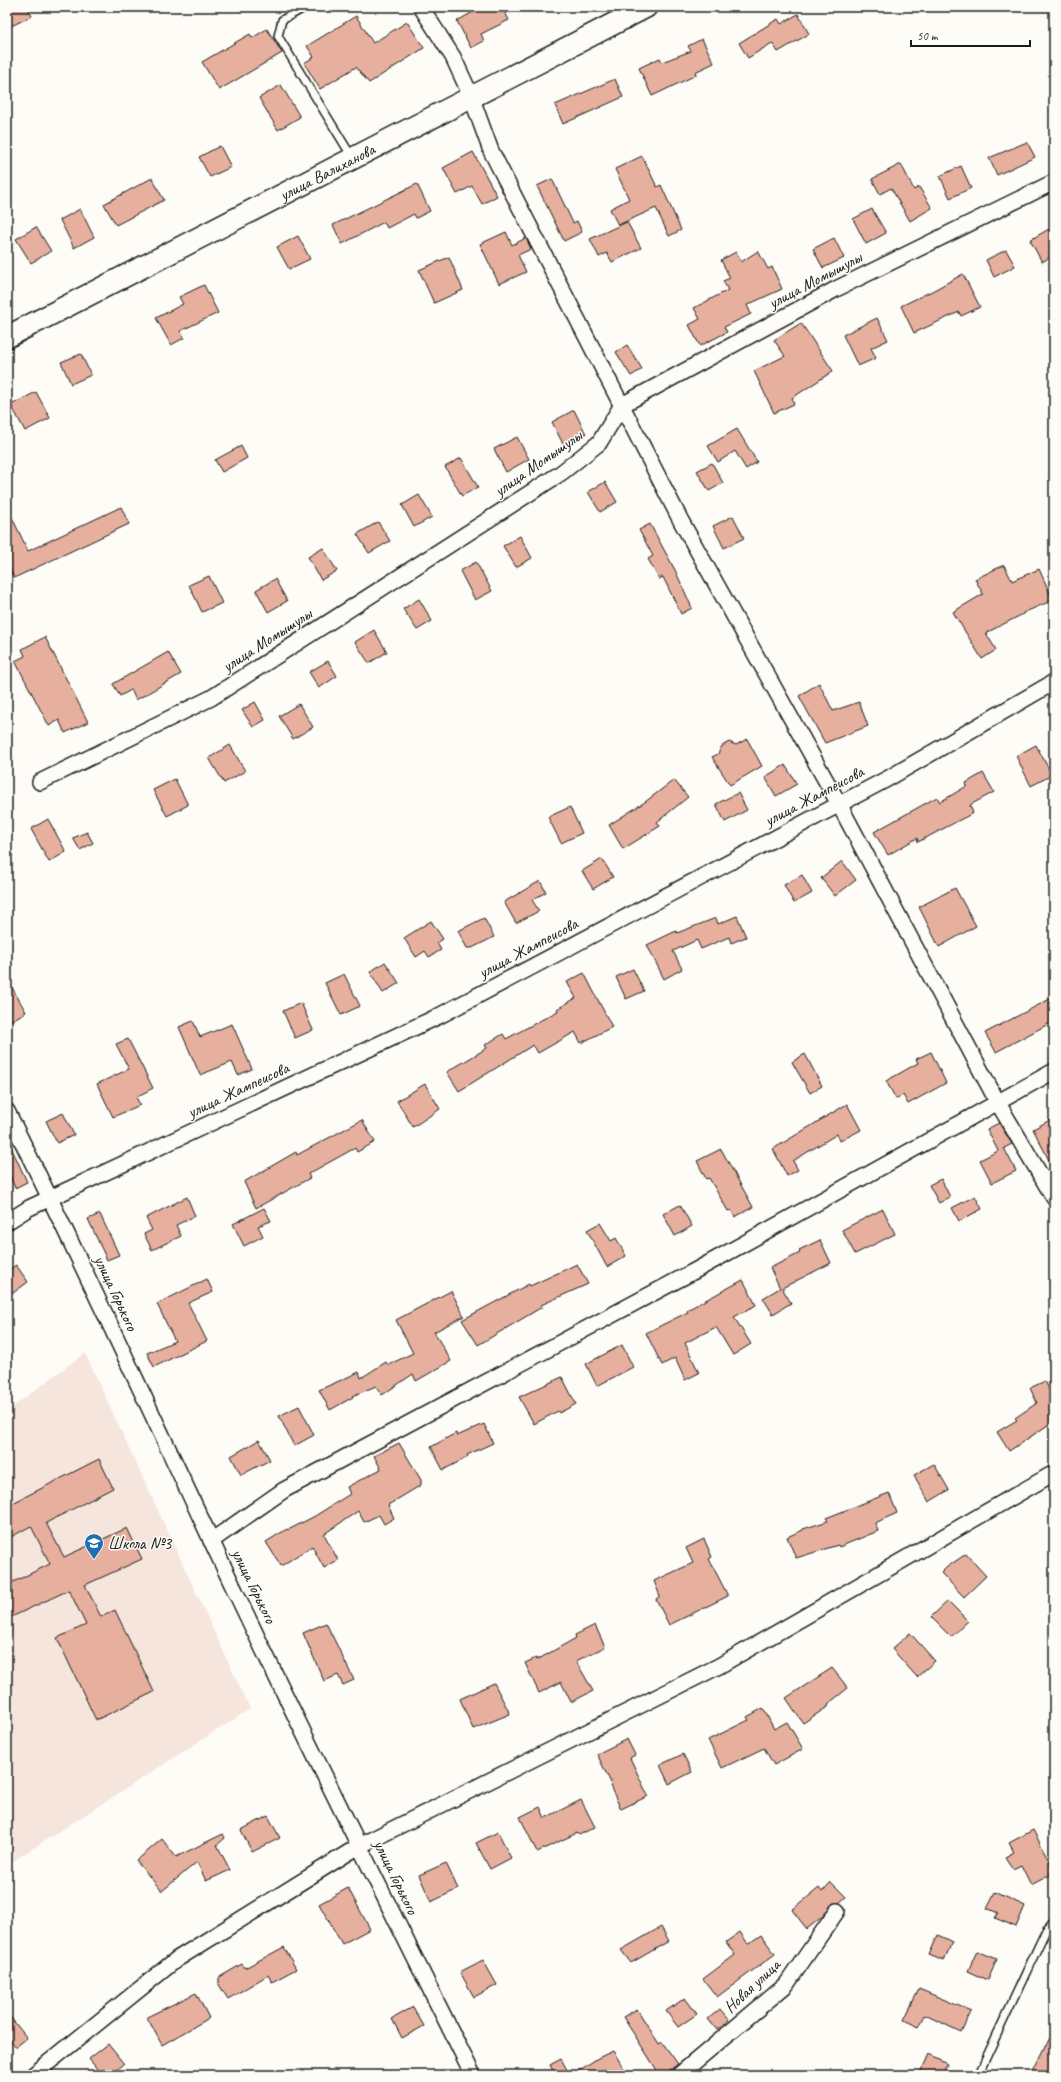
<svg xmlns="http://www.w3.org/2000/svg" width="1061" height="2082" font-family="Caveat,sans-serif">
	<rect width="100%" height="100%" fill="#fdfcf7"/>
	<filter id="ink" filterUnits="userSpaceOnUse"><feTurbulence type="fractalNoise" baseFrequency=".025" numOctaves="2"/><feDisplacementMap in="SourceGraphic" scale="8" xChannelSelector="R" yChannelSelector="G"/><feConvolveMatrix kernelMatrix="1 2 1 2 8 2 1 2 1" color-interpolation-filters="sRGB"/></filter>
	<g filter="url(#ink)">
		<!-- built -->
		<path fill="#f6e5dc" d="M85 1353 250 1709 7 1865V1411Z"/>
		<!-- building -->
		<g fill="#e7b09e" stroke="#1c1c1c">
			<path d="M7 7H27L32 16 7 28Z"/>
			<path d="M482 7H502L509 20 481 34 484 41 471 48 457 21Z"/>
			<path d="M798 14 809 34 778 52 772 43 748 58 739 43 778 19 781 24Z"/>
			<path d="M356 16 373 43 407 22 424 48 369 83 356 67 320 89 304 63 314 57 307 46Z"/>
			<path d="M267 29 282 53 219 90 202 62 250 34 252 38Z"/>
			<path d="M702 39 714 63 695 72 696 75 652 96 639 68 660 58 662 62 691 51 688 46Z"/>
			<path d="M615 79 623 97 563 124 555 105Z"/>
			<path d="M281 85 300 117 278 130 259 98Z"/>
			<path d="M1027 142 1035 157 997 175 989 158Z"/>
			<path d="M220 146 231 167 210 177 199 157Z"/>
			<path d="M473 152 497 196 482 204 472 186 457 194 443 168Z"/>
			<path d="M642 156 657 187 661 185 681 230 669 236 656 208 618 225 610 209 629 199 615 169Z"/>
			<path d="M901 164 914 190 919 187 932 208 910 221 891 188 880 194 872 179Z"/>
			<path d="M961 166 971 188 950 198 940 176Z"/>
			<path d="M152 178 164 200 116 225 104 204Z"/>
			<path d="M552 179 573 223 577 221 582 232 564 241 537 186Z"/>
			<path d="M417 184 430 211 416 218 414 214 387 228 384 222 342 244 333 225Z"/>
			<path d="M80 209 94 237 74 248 60 220Z"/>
			<path d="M872 209 886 233 866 244 853 219Z"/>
			<path d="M627 222 641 248 612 262 607 253 599 257 590 239Z"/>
			<path d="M36 227 51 251 31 263 16 239Z"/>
			<path d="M1049 229 1054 238V255L1042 262 1030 240Z"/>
			<path d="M506 232 512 245 526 238 531 249 518 255 526 272 499 284 480 244Z"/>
			<path d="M298 236 310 259 289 269 277 247Z"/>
			<path d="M834 238 844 258 823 268 813 249Z"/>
			<path d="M1006 250 1015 266 994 277 986 260Z"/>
			<path d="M758 251 768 269 772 267 782 289 747 305 751 314 724 327 727 332 700 346 689 325 700 319 694 308 728 290 723 281 730 278 721 260 736 252 741 262Z"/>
			<path d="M449 257 463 290 434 303 419 270Z"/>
			<path d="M963 274 980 307 961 316 959 312 914 333 901 306 934 290Z"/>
			<path d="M204 285 218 313 180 331 184 338 171 345 156 318 183 304 179 297Z"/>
			<path d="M877 318 888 340 871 348 876 358 858 366 843 335Z"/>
			<path d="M801 323 833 371 792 398 794 404 774 413 754 371 785 356 774 340Z"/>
			<path d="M627 345 642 369 631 376 616 352Z"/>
			<path d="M81 354 91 375 71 384 61 362Z"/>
			<path d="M36 392 50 418 25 431 11 405Z"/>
			<path d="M574 410 586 434 564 446 552 422Z"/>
			<path d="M737 429 757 462 746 469 735 451 718 462 708 446Z"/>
			<path d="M517 437 529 459 506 472 494 449Z"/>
			<path d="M241 446 247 458 222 472 215 460Z"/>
			<path d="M461 458 478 487 462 496 445 467Z"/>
			<path d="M712 463 723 483 709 491 697 471Z"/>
			<path d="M605 482 617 502 600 512 588 492Z"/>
			<path d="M419 495 432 517 414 527 402 505Z"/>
			<path d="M7 507 28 551 121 507 129 524 14 578 7 563Z"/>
			<path d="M733 516 744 538 724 548 713 526Z"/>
			<path d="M378 522 390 541 369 553 357 534Z"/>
			<path d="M650 524 675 570 692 608 681 614 663 577 659 579 648 559 653 556 639 530Z"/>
			<path d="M520 536 532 558 516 567 503 546Z"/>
			<path d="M323 548 337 571 321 580 308 557Z"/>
			<path d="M476 562 492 591 475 600 460 571Z"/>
			<path d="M1004 565 1012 581 1039 569 1053 600 1023 613V614L986 633 996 650 982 659 953 612 983 594 975 579Z"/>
			<path d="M209 576 222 603 202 612 189 585Z"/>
			<path d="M275 579 287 601 268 612 256 590Z"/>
			<path d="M419 599 432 621 417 630 403 609Z"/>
			<path d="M374 630 387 652 369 663 355 642Z"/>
			<path d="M45 637 88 722 65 733 59 720 49 726 15 661 25 656 22 649Z"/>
			<path d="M168 652 181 674 136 700 131 690 120 696 113 684Z"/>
			<path d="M328 661 337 676 319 688 309 672Z"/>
			<path d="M819 683 833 711 859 702 868 726 825 743 799 696Z"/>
			<path d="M255 702 265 720 253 727 242 710Z"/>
			<path d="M299 704 313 727 293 739 279 716Z"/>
			<path d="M747 739 762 766 730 785 712 757 718 754 722 746 729 742 736 745Z"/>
			<path d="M230 745 245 771 224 783 209 758Z"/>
			<path d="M1036 745 1052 775 1031 786 1016 756Z"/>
			<path d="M785 765 797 784 776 796 765 777Z"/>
			<path d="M983 773 994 792 970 805 973 813 918 842 917 838 888 855 874 832 937 797 940 802 967 786 966 783Z"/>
			<path d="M175 779 188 805 167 816 153 790Z"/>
			<path d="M674 780 688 797 657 822 660 826 623 849 609 825 645 802Z"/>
			<path d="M738 793 747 810 725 822 716 804Z"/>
			<path d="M570 807 582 833 561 843 548 817Z"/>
			<path d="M48 819 66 852 49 862 31 829Z"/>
			<path d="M87 832 93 843 80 850 73 838Z"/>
			<path d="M602 859 613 877 593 889 582 871Z"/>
			<path d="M842 861 856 880 835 896 821 878Z"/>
			<path d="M802 875 812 893 794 903 784 885Z"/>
			<path d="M540 881 546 892 532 900 539 911 516 923 504 902Z"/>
			<path d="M955 888 976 926 939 947 919 907Z"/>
			<path d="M737 916 746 937 731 943 729 937 701 949 697 940 673 951 682 969 664 979 647 945 676 931 677 933 716 918 718 924Z"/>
			<path d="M484 918 494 937 472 948H467L458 931Z"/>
			<path d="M431 921 443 939 437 943 441 950 429 957 425 951 416 957 404 938Z"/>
			<path d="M385 962 399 983 383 993 370 972Z"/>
			<path d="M633 969 644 991 626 999 616 977Z"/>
			<path d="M584 973 612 1027 581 1043 575 1032 538 1053 533 1045 459 1091 447 1072 487 1048 485 1045 503 1034 506 1039 558 1011 557 1009 576 998 567 982Z"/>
			<path d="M344 974 360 1006 341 1015 325 983Z"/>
			<path d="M7 979 26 1012 7 1023Z"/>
			<path d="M1050 999 1054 1007V1021L996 1052 985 1033Z"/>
			<path d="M301 1003 313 1030 295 1038 283 1011Z"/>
			<path d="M193 1021 200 1037 232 1024 252 1069 238 1075 232 1062 200 1075 179 1027Z"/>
			<path d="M128 1039 153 1088 136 1097 140 1105 113 1117 97 1084 129 1069 116 1044Z"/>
			<path d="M931 1052 946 1083 908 1104 903 1095 896 1099 886 1081 918 1063 916 1059Z"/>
			<path d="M805 1054 822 1086 810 1093 792 1062Z"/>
			<path d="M425 1084 440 1109 413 1127 397 1101Z"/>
			<path d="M847 1104 861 1130 840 1141 837 1134 793 1161 798 1170 787 1176 773 1149Z"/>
			<path d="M63 1113 74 1135 57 1143 46 1121Z"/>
			<path d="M1054 1118V1170L1033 1129Z"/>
			<path d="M362 1120 375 1142 357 1152 355 1148 308 1174 310 1178 256 1208 244 1182 296 1152 297 1155Z"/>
			<path d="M999 1123 1012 1144 1004 1148 1016 1171 992 1183 980 1160 998 1151 987 1129Z"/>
			<path d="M7 1138 27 1182 15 1188 7 1169Z"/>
			<path d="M721 1149 753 1207 735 1217 731 1210 728 1211 709 1178 706 1179 697 1161Z"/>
			<path d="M941 1179 950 1197 939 1203 929 1185Z"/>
			<path d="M975 1196 982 1209 959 1221 952 1208Z"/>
			<path d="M187 1197 195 1216 176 1225 181 1236 152 1250 144 1234 152 1230 146 1218Z"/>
			<path d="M680 1205 692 1226 675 1236 663 1214Z"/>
			<path d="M264 1208 271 1221 258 1226 263 1236 244 1246 233 1224Z"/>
			<path d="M883 1209 895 1234 855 1254 842 1230Z"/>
			<path d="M100 1214 119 1255 107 1260 88 1219Z"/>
			<path d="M600 1223 611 1241 616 1238 626 1256 607 1267 587 1230Z"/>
			<path d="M820 1240 831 1263 782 1288 791 1303 773 1314 763 1298 780 1288 770 1268 800 1253 799 1250Z"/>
			<path d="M577 1264 588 1284 541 1305 542 1307 478 1345 462 1320 529 1284 530 1286Z"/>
			<path d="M16 1265 28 1282 13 1293 7 1284V1271Z"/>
			<path d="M207 1279 213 1292 188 1303 207 1341 154 1367 147 1353 175 1341 157 1304Z"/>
			<path d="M743 1280 756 1305 734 1317 751 1344 733 1355 716 1327 685 1343 699 1373 685 1380 675 1358 662 1365 646 1333 688 1312 687 1310Z"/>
			<path d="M451 1291 464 1316 434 1332 451 1361 416 1381 413 1374 382 1395 376 1386 352 1396 353 1397 330 1410 319 1390 359 1372 361 1378 386 1362 388 1365 413 1353 396 1320Z"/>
			<path d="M622 1345 633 1367 597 1386 586 1364Z"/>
			<path d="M562 1377 576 1404 559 1413 558 1411 534 1424 519 1397Z"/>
			<path d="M1045 1381 1054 1400V1421L1009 1451 997 1432 1017 1420 1015 1418 1037 1403 1030 1388Z"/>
			<path d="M299 1406 314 1435 294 1446 279 1416Z"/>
			<path d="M484 1424 493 1443 467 1455 468 1457 443 1470 431 1447 456 1433 457 1436Z"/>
			<path d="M259 1440 270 1460 241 1475 231 1456Z"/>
			<path d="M399 1443 421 1480V1485L388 1505 394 1518 384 1524 379 1515 364 1522 358 1511 324 1534 338 1560 324 1568 312 1546 281 1566 266 1542 287 1529 288 1530 315 1516 350 1494 347 1487 381 1469 374 1456Z"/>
			<path d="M99 1459 113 1488 46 1523 64 1557 127 1528 142 1559 85 1585 101 1617 115 1610 154 1692 96 1720 57 1638 86 1625 69 1590 7 1619V1585L50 1564 31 1526 7 1539V1506Z"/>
			<path d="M934 1464 949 1490 929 1502 914 1475Z"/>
			<path d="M889 1493 897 1513 875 1523 878 1531 839 1547 838 1545 796 1558 787 1537 803 1530V1529L828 1521 826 1518Z"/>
			<path d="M704 1539 712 1557 709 1559 728 1596 669 1625 656 1599 660 1596 654 1581 693 1563 686 1548Z"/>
			<path d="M966 1554 986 1576 964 1597 941 1573 947 1567Z"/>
			<path d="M948 1601 968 1621 951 1637 931 1617Z"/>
			<path d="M326 1623 354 1680 343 1685 338 1675 324 1681 303 1633Z"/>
			<path d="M595 1625 605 1647 576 1661 593 1691 571 1702 561 1682 539 1693 525 1663 536 1658 537 1660 576 1638 575 1635Z"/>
			<path d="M910 1633 935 1661 917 1677 892 1649Z"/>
			<path d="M832 1668 848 1688 828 1704 829 1706 803 1723 786 1698Z"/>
			<path d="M494 1683 510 1714 473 1729 460 1699Z"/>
			<path d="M763 1708 774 1729 787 1722 803 1749 774 1765 764 1748 722 1768 708 1740 749 1720 747 1717Z"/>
			<path d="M627 1739 635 1755 630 1758 648 1796 621 1809 610 1786 612 1785 597 1754Z"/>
			<path d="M683 1754 692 1772 669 1784 660 1765Z"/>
			<path d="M581 1800 595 1827 579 1835 577 1833 537 1852 520 1817 540 1807 545 1818Z"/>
			<path d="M268 1816 280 1838 252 1852 241 1830Z"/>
			<path d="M1033 1830 1054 1870V1873L1031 1885 1021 1865 1013 1869 1005 1857 1014 1852 1009 1843Z"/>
			<path d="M498 1832 511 1858 490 1869 476 1843Z"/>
			<path d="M223 1834 225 1838 217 1845 230 1870 206 1881 197 1862 162 1891 136 1861 162 1839 176 1857Z"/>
			<path d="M446 1863 458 1889 431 1902 419 1875Z"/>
			<path d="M831 1882 846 1897 839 1903H833L823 1916 807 1929 792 1910 819 1888 822 1892Z"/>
			<path d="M348 1888 370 1929 342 1944 319 1904Z"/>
			<path d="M995 1892 1025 1906 1016 1927 995 1918 998 1913 987 1908Z"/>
			<path d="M661 1927 669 1941 631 1963 621 1950Z"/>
			<path d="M740 1932 748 1944 761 1935 775 1954 717 1997 703 1979 735 1955 726 1942Z"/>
			<path d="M938 1935 952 1942 944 1961 929 1955Z"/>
			<path d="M284 1947 296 1969 272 1982 268 1975 228 1999 218 1983V1978L242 1964 245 1968Z"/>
			<path d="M977 1951 997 1959 988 1980 968 1971Z"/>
			<path d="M483 1960 497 1985 474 1997 460 1972Z"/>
			<path d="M919 1989 971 2011 961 2032 925 2015 919 2027 904 2020Z"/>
			<path d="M196 1993 209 2018 162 2045 147 2017Z"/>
			<path d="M685 1998 697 2014 678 2027 666 2011Z"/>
			<path d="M413 2007 424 2026 402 2038 392 2019Z"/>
			<path d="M637 2009 659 2044 662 2042 678 2064 663 2075H660L623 2017Z"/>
			<path d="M720 2009 729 2020 717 2030 708 2019Z"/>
			<path d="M7 2013 27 2038 16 2047 7 2036Z"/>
			<path d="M1054 2027V2075H1031Z"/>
			<path d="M108 2044 124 2064 111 2075H102L89 2059Z"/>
			<path d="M613 2051 628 2075H572L598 2058Z"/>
			<path d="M928 2055 947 2064 942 2075H919Z"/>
			<path d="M561 2059 570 2075H555L550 2065Z"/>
		</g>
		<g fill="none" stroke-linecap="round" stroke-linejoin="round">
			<!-- lane casing -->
			<g stroke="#1c1c1c" stroke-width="10">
				<g id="lane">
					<path d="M304 8 282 20 278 36 352 157"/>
					<path d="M978 2075 1046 1930 1054 1920"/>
				</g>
			</g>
			<!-- street casing -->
			<g stroke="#1c1c1c" stroke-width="18">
				<g id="street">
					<path d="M421 7 453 57 471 96 491 151 681 521 839 804 998 1103 1054 1198"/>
					<path d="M40 782 211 698 561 473 599 443 622 405 836 289 1054 182"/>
					<path d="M7 1111C87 1271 161 1435 238 1597 314 1757 394 1916 473 2075"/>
					<path d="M7 1222 29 1208 439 1016 887 779 1054 682"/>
					<path d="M211 1541 284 1490 700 1268 1054 1071"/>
					<path d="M33 2075 177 1959 359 1846 719 1666 1054 1473"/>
					<path d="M679 2075 786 1985 837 1911"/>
				</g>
			</g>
			<!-- secondary casing -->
			<g stroke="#1c1c1c" stroke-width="24">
				<g id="secondary">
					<path id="s1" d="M7 337 646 7"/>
				</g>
			</g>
			<!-- lane -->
			<use href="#lane" stroke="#fdfcf7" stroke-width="7"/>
			<!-- street -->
			<use href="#street" stroke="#fdfcf7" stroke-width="15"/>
			<!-- secondary -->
			<use href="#secondary" stroke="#fdfcf7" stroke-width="21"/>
		</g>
	</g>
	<!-- icons -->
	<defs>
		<g id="school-pin" transform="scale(1)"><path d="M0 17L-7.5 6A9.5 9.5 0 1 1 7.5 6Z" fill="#1f6fb2" stroke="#fdfcf7"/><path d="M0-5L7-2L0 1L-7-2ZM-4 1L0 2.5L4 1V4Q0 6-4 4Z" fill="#fff"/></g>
	</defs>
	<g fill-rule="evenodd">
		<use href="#school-pin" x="94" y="1543"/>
	</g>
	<g text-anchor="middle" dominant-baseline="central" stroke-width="3" stroke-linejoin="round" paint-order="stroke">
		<!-- street labels -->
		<g font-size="17" fill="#1c1c1c" stroke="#fdfcf7">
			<text stroke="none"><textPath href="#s1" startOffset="360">улица Валиханова</textPath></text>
			<text transform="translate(815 280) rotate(-28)">улица Момышулы</text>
			<text transform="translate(538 463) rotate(-35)">улица Момышулы</text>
			<text transform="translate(267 640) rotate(-33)">улица Момышулы</text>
			<text transform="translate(814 796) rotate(-28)">улица Жампеисова</text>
			<text transform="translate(528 948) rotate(-28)">улица Жампеисова</text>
			<text transform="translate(238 1090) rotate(-25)">улица Жампеисова</text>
			<text transform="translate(116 1293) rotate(65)">улица Горького</text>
			<text transform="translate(254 1586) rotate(64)">улица Горького</text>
			<text transform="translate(396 1877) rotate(64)">улица Горького</text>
			<text transform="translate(752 1986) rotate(-43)">Новая улица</text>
		</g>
		<!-- poi labels -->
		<g font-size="17" fill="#1c1c1c" stroke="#fdfcf7" text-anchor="start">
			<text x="108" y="1543">Школа №3</text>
		</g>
	</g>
	<!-- margin -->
	<rect width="1061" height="2082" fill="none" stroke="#fdfcf7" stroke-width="24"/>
	<rect x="12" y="12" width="1037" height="2058" fill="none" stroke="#1c1c1c" stroke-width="1.5" filter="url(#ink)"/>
	<!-- scale -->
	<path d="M911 40v6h119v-6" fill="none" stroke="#1c1c1c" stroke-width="2"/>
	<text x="917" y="40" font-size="12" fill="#1c1c1c" stroke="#fdfcf7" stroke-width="3" paint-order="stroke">50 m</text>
</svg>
